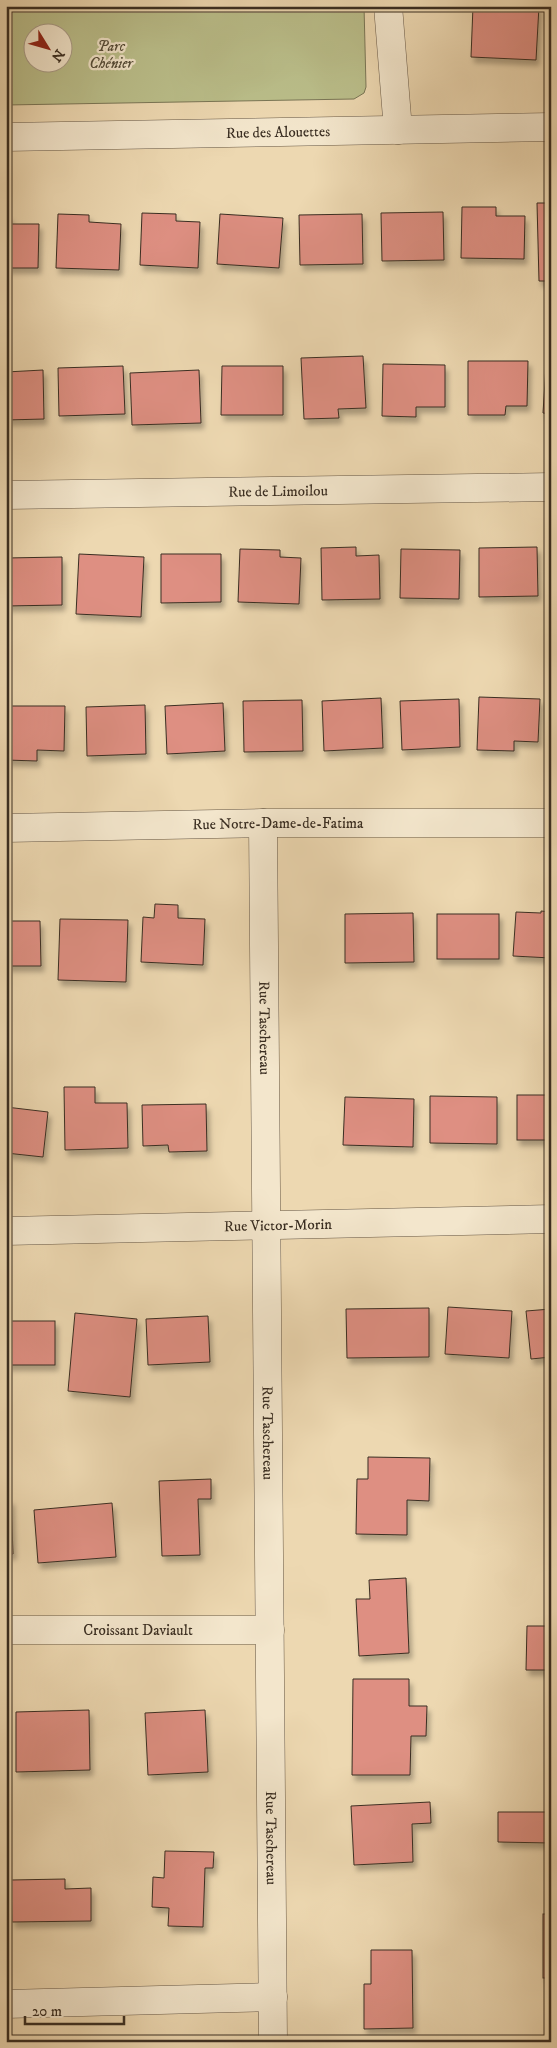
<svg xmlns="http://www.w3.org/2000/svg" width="557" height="2048" font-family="'IM FELL DW Pica',serif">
	<defs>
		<filter id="shadow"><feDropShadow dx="3" dy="5.5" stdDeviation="2.5" flood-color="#0004"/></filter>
	</defs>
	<rect width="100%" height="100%" fill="#edd8b1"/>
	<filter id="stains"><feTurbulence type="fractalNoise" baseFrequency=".004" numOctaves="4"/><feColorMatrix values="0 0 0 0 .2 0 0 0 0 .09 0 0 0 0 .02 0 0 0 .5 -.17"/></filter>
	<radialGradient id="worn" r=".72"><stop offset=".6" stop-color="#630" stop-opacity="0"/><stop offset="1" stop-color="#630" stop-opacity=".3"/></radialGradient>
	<!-- green -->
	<path fill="#babe8a" stroke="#7a7656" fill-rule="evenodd" d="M6 6H364L366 87 364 93 354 99 6 105ZM32 32H62V62H32Z"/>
	<!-- building -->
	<g fill="#de8f82" stroke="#3a2e22" filter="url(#shadow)">
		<path d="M473 6H539L536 60 471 57Z"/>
		<path d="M537 203H551V281H539Z"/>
		<path d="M462 207H496V216H525L524 259 461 258Z"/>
		<path d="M443 212 444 260 382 261 381 213Z"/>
		<path d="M142 213 176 214V221L200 222 198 268 140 265Z"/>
		<path d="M58 214 89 215V222L121 224 119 270 56 268Z"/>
		<path d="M220 214 283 218 279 268 217 264Z"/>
		<path d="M362 214 363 264 300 265 299 215Z"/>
		<path d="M6 216H10V224H39L38 268H6Z"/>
		<path d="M363 356 366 408 338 409 339 418 304 419 301 358Z"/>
		<path d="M468 361H528L527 406H506L505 415H468Z"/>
		<path d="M383 364 445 365V407H416V417L382 416Z"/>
		<path d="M546 365H551V414L543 413Z"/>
		<path d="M123 366 125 414 59 416 58 368Z"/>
		<path d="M222 366H283V415H221Z"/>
		<path d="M43 370 44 419 6 420V372Z"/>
		<path d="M199 370 201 423 132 425 130 373Z"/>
		<path d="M356 547V556L379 555 380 599 322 600 321 548Z"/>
		<path d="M537 547 538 596 479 597V548Z"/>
		<path d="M240 549 280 550V557L301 558 299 604 238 602Z"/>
		<path d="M401 549 460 550 459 599 400 598Z"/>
		<path d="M79 554 144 557 141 617 76 614Z"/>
		<path d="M161 554H221V602L161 603Z"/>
		<path d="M62 557V605L6 606V558Z"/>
		<path d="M479 697 540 699 538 742 514 741V751L477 750Z"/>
		<path d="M381 698 383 748 324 751 322 701Z"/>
		<path d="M459 699 460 747 402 750 400 701Z"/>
		<path d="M302 700 303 751 244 752 243 701Z"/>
		<path d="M223 703 225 751 167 754 165 706Z"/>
		<path d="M145 705 146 754 87 756 86 707Z"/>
		<path d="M6 706H65L64 751 37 750V761L6 760Z"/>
		<path d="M155 904 178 905V918L205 919 203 965 141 962 143 917 154 918Z"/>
		<path d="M541 911 551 912V958L513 956 516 912 541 913Z"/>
		<path d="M413 913 414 962 345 963V914Z"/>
		<rect x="437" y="914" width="62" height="45"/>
		<path d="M60 919 128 920 126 982 58 980Z"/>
		<path d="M6 921H40L41 966H6Z"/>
		<path d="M64 1087H95V1103H127L128 1148 65 1150Z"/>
		<rect x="517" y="1095" width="34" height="45"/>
		<path d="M430 1096 497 1097V1144L430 1143Z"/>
		<path d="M345 1097 414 1099 413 1147 343 1145Z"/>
		<path d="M206 1104 207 1151 169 1152 168 1145 143 1146 142 1105Z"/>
		<path d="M6 1107 48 1112 43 1157 6 1153Z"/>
		<path d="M448 1307 512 1311 509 1358 445 1354Z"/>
		<path d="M429 1308V1357L347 1358 346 1309Z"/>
		<path d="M551 1309V1357L531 1359 526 1311Z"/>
		<path d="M75 1313 137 1319 130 1397 68 1391Z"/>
		<path d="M208 1316 210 1362 148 1365 146 1319Z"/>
		<rect x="6" y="1321" width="49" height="44"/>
		<path d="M551 1440V1493H547Z"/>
		<path d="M368 1457 430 1458 429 1501 407 1500V1535L356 1534 357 1479H368Z"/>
		<path d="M211 1479V1499H198L200 1555 162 1556 159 1481Z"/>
		<path d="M11 1499 13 1554H6V1500Z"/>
		<path d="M112 1503 116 1557 38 1563 34 1510Z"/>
		<path d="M550 1533H551V1593H547Z"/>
		<path d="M406 1578 409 1653 359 1656 356 1599H370L369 1580Z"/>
		<path d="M527 1626H551V1670H526Z"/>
		<path d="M353 1679H409V1706H427L426 1736H411L410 1775H352Z"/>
		<path d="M89 1710 90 1770 16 1772V1712Z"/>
		<path d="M205 1710 208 1772 148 1775 145 1713Z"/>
		<path d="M547 1717H551V1797H548Z"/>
		<path d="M430 1802 431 1823 412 1824 413 1862 354 1865 351 1806Z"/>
		<path d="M498 1812H551V1843L498 1842Z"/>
		<path d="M165 1851 214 1852 213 1868H205L203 1927 168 1926 169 1908 152 1907 153 1877 164 1878Z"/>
		<path d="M65 1879V1889L91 1888V1921L12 1922 11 1880Z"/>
		<rect x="543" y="1914" width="8" height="64"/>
		<path d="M371 1950H412L413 2028 364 2029V1984H371Z"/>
	</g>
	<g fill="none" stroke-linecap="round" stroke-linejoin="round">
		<!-- minor casing -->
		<g stroke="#675846" stroke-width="29">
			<g id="minor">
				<path d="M388 6 398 130"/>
				<path id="s1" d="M6 137 551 127"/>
				<path id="s2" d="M6 495 551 487"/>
				<path id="s3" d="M263 823 273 2042"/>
				<path id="s4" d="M6 828 263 823H551"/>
				<path id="s5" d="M6 1231 551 1219"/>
				<path id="s6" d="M6 1630H270"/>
				<path d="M6 2004 273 1997"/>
			</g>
		</g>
		<!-- minor -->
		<use href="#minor" stroke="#f3e6cc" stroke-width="28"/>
	</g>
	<g text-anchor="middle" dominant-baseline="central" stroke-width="4.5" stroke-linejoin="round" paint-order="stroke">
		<!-- park labels -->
		<g font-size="15" font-style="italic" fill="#544b37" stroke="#f3e6cc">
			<text x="111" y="46">Parc<tspan x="111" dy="17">Chénier</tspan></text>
		</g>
		<!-- street labels -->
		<g font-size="15" fill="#3a2e22" stroke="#f3e6cc">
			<text stroke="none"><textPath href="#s1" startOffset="272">Rue des Alouettes</textPath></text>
			<text stroke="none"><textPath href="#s2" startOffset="272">Rue de Limoilou</textPath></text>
			<text stroke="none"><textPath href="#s4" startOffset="272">Rue Notre-Dame-de-Fatima</textPath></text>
			<text stroke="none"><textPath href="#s3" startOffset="205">Rue Taschereau</textPath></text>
			<text stroke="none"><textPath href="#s5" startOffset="272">Rue Victor-Morin</textPath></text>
			<text stroke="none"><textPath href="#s3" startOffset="610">Rue Taschereau</textPath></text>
			<text stroke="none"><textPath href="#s6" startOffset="132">Croissant Daviault</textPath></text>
			<text stroke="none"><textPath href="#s3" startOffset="1015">Rue Taschereau</textPath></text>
		</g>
	</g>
	<!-- margin -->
	<rect width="557" height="2048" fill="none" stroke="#edd8b1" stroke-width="25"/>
	<rect x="8" y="8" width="542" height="2033" fill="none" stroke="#3a2e22" stroke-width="2.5"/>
	<rect x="12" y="12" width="532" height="2023" fill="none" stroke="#3a2e22"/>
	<!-- north arrow -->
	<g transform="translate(48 48) rotate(127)"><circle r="24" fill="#f3e6cc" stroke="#a99c88"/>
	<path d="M0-4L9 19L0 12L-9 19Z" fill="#8f2418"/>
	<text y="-8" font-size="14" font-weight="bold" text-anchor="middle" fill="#3a2e22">N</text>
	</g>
	<!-- scale -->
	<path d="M25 2016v8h99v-8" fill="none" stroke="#3a2e22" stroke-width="2.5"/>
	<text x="32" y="2016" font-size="15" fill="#3a2e22" stroke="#f3e6cc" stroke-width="4" paint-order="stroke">20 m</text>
	<rect width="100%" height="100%" filter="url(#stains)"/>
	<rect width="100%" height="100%" fill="url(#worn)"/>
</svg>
